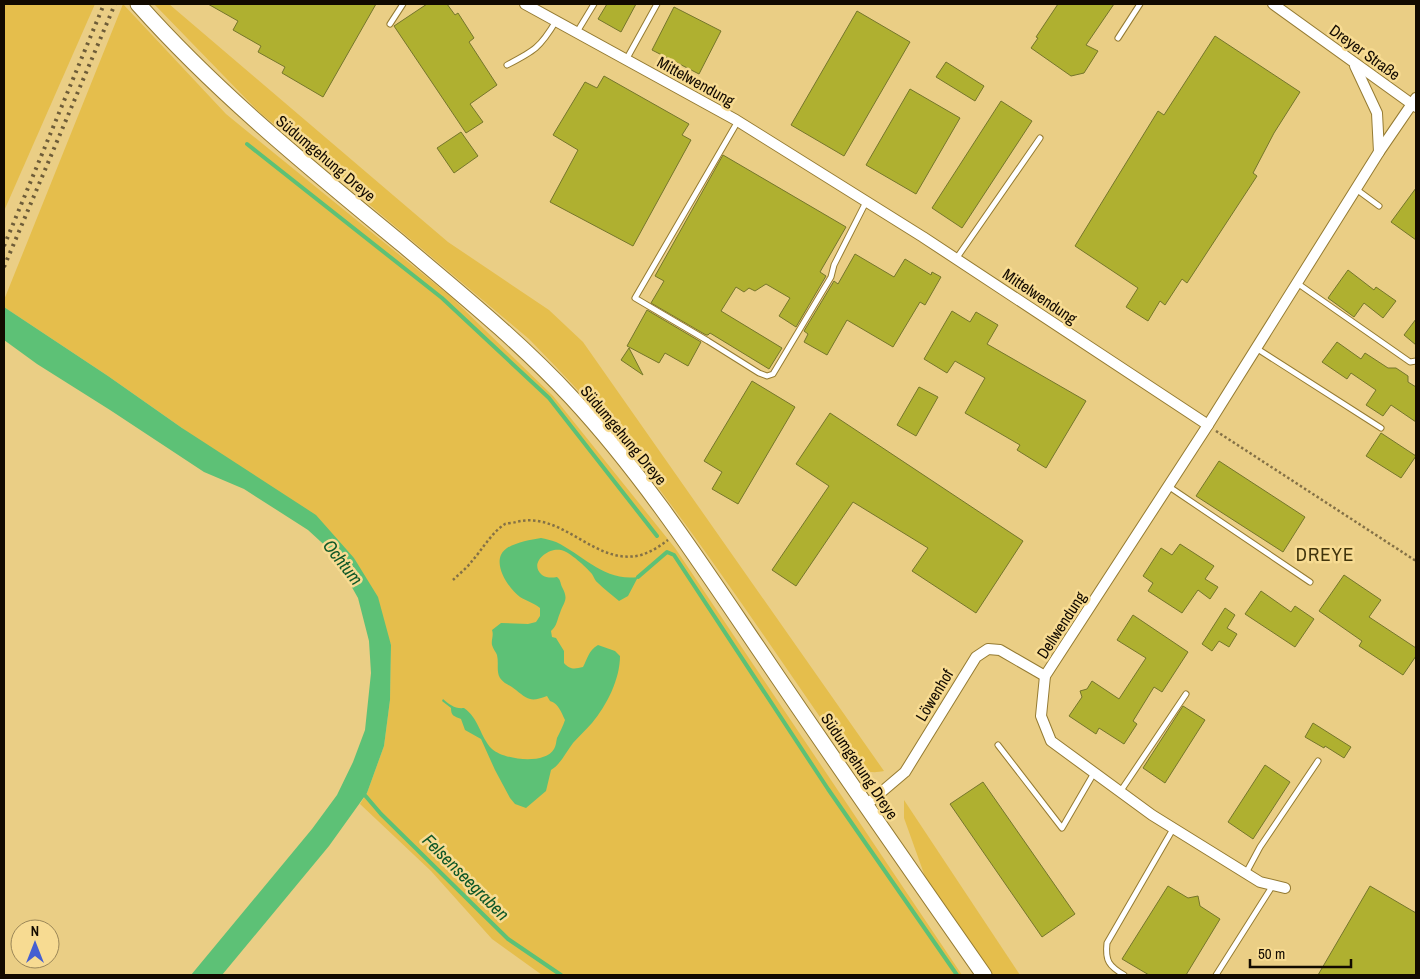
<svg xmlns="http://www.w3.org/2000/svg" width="1420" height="979" font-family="'Archivo Narrow',sans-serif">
	<rect width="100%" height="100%" fill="#eace85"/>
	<!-- green -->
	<g fill="#e5be4c">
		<path d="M4 4H95L4 211Z"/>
		<path d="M123 4 226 114 450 296 553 396 675 548 962 975H542L492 939 431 871 360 804 367 793 384 746 390 700 391 645 354 558 182 428 108 376 4 307V300Z"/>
		<path d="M154 4H169L448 242 549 310 583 342 884 771C862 776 855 764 842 749 773 650 707 549 633 455 602 414 565 376 529 339L258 111Z"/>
		<path d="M904 800 1020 975H991L928 885 904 818Z"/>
	</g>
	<!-- water -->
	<g fill="#5dc176">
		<path d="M4 307 108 376 182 428 316 515 354 558 378 597 391 645 390 700 384 746 367 793 329 846 222 975H191L312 829 337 795 353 762 365 730 371 673 369 641 358 598 332 552 308 530 244 489 204 472 110 410 37 364 4 340Z"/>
		<path d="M541 538C546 539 551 540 556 542 583 555 605 582 638 577L628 596 619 601C612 595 604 589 598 583 595 581 594 577 592 574 586 567 570 552 561 550 548 547 528 563 542 575 546 578 552 578 557 577 561 580 560 583 562 587 569 600 564 601 560 613 557 620 557 626 551 631L552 637 556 638 564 651V663C570 670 575 669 583 667 588 658 588 651 598 645L615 651 620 656C620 679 607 705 592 723 586 730 579 736 573 743 566 752 561 764 551 770L546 791 526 808 515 804 510 798 495 770 481 739 465 730 461 719C454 716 451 716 451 708L442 701 443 699C450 705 455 709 464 708 479 718 480 737 492 749 504 760 545 765 554 749 556 746 556 742 557 738 560 732 563 726 565 720 561 712 559 704 550 701L547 696C531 702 528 700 516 690 510 685 504 684 500 678 496 671 499 663 497 655 496 652 493 649 492 645 491 640 494 635 492 630L501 623 528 624 536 622 540 616V608C534 603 527 601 520 597 508 588 489 560 507 548 517 542 530 540 541 538Z"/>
	</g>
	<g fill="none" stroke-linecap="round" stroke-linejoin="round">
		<!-- stream -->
		<g stroke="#5dc176" stroke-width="4">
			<path d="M247 144 442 298 549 398 657 536"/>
			<path d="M638 577 667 552 674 555 828 789 957 975"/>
			<path d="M363 793 381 814 508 939 561 975"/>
		</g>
	</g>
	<!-- building -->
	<g fill="#afb030" stroke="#75762b">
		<path d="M208 4H376L323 97 282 73 285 67 258 52 261 46 233 30 238 21Z"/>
		<path d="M427 4H447L455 15 458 13 474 38 469 42 497 85 470 104 483 122 466 133 394 26Z"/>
		<path d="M607 4H636L621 32 598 19Z"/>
		<path d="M1058 4H1114L1086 45 1098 51 1084 73 1071 76 1031 48 1038 38 1036 37Z"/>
		<path d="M674 7 721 31 699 74 652 50Z"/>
		<path d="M857 11 910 42 844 156 791 125Z"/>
		<path d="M1215 36 1300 92 1274 133 1253 173 1257 176 1187 283 1182 279 1165 305 1160 301 1148 321 1126 307 1138 288 1075 246 1158 111 1164 115Z"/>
		<path d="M946 62 984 86 975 101 936 77Z"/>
		<path d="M604 76 689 124 682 135 691 140 633 246 550 202 578 150 553 135 585 82 597 88Z"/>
		<path d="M910 89 960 118 916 194 866 165Z"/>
		<path d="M1001 101 1032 121 962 228 932 208Z"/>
		<path d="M461 132 478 156 454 173 437 148Z"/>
		<path d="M723 155 846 227 820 272 826 276 796 327 779 316 790 298 766 284 755 291 749 288 744 292 736 287 721 311 782 348 769 369 710 333 708 335H706L651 303 664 281 655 276Z"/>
		<path d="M1416 188V240L1391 222Z"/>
		<path d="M855 254 894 277 905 259 931 275 932 272 941 277 925 305 920 302 893 347 847 320 827 355 804 342 808 334 804 331 834 281 838 284Z"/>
		<path d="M1348 270 1374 290 1376 287 1396 301 1383 318 1364 303 1354 317 1328 298Z"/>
		<path d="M647 310 701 342 688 366 665 353 659 363 627 346Z"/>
		<path d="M952 311 970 322 976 312 998 325 987 344 1086 401 1046 468 1017 450 1020 445 965 413 985 378 955 361 947 373 924 359Z"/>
		<path d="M1416 319V345L1404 335Z"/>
		<path d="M1337 342 1361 359 1365 353 1388 368H1396L1408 376V382L1416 387V422L1391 405 1383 416 1366 405 1376 390 1351 373 1347 379 1322 362Z"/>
		<path d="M629 348 643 375 621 360Z"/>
		<path d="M752 381 795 407 738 504 712 489 722 472 704 461Z"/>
		<path d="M919 387 938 397 916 436 897 425Z"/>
		<path d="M830 413 1023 541 976 613 912 571 928 548 853 502 796 586 772 570 829 486 796 464Z"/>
		<path d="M1381 433 1416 456 1401 478 1366 456Z"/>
		<path d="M1219 461 1305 517 1283 552 1196 496Z"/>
		<path d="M1180 544 1214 566 1205 579 1218 587 1210 599 1198 590 1182 613 1148 591 1153 583 1143 576 1161 548 1172 555Z"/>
		<path d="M1344 575 1381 600 1369 617 1416 648V656L1403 675 1359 646 1362 641 1319 611Z"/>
		<path d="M1261 591 1291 612 1295 606 1314 619 1295 647 1245 614Z"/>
		<path d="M1225 608 1235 615 1227 628 1237 634 1229 647 1219 641 1212 651 1202 644Z"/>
		<path d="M1133 615 1188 652 1162 692 1154 687 1133 721 1137 724 1124 744 1099 728 1096 734 1069 716 1082 697 1080 691 1087 689 1092 681 1119 699 1146 658 1117 640Z"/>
		<path d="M1183 706 1205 720 1165 783 1143 768Z"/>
		<path d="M1313 723 1351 747 1344 758 1325 746 1324 748 1305 737Z"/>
		<path d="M1265 765 1290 782 1253 839 1228 822Z"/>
		<path d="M983 782 1075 914 1042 937 950 804Z"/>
		<path d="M1168 886 1188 898 1198 896 1200 906 1220 919 1186 975H1149L1122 959Z"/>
		<path d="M1370 886 1416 913V975H1318Z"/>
	</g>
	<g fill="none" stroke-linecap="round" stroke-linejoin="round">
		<!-- lane casing -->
		<g stroke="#957b32" stroke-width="7">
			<g id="lane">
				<path d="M390 24 403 4"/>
				<path d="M577 32 594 4"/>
				<path d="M1118 38 1140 4"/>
				<path d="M626 60 657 4"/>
				<path d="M507 65C534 51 540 48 556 21"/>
				<path d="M738 121 635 298 708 341 759 373 767 376 773 374 831 277 834 265 866 202"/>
				<path d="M1356 189 1379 206"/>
				<path d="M956 259 1040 138"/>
				<path d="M1297 283 1410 362 1416 361"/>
				<path d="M1256 348 1381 428"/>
				<path d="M1168 486 1310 582"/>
				<path d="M998 745 1062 828 1094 773"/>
				<path d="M1120 792 1186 694"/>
				<path d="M1246 873 1260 847 1318 761"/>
				<path d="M1124 975C1109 966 1105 961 1107 943L1173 829"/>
				<path d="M1216 975 1273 885"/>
			</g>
		</g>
		<!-- street casing -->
		<g stroke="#957b32" stroke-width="12">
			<g id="street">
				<path d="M525 4 736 120 923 237 1208 425"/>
				<path d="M1273 4 1416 107"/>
				<path d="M1355 66 1377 113 1379 152"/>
				<path d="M865 806 905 772 976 657 988 649 1000 650 1045 676"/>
				<path d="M1285 888 1260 882 1152 815 1051 741 1041 716 1045 676 1208 425 1379 152 1416 98"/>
			</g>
		</g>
		<!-- secondary casing -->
		<g stroke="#957b32" stroke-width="17">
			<path id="secondary" d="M138 4C218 94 311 169 403 245 461 294 520 342 572 398 647 479 707 573 769 664 840 769 912 872 984 975"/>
		</g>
		<!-- path -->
		<g stroke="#847146" stroke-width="2.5" stroke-dasharray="2.5 2.5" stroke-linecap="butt">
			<path d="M1216 431 1416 561"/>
			<path d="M453 580C459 574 467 568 472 561 482 550 492 532 505 524 508 523 513 523 516 522 563 510 595 567 641 555 651 552 660 546 668 540"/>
		</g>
		<!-- lane -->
		<use href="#lane" stroke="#fff" stroke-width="5"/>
		<!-- street -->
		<use href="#street" stroke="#fff" stroke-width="10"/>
		<!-- secondary -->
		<use href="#secondary" stroke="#fff" stroke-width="15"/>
		<!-- rail -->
		<g stroke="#6d5c38" stroke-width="4" stroke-dasharray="2.5 5" stroke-linecap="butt">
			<path d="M4 246 104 4"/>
			<path d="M4 267 115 4"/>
		</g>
	</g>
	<g text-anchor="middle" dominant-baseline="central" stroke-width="5" stroke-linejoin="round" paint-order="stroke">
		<!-- street labels -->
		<g font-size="16" fill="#120a00" stroke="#f7db92">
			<text transform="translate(1365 52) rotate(36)">Dreyer Straße</text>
			<text transform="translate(696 81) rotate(29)">Mittelwendung</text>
			<text transform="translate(326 158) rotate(40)">Südumgehung Dreye</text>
			<text transform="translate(1040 296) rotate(34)">Mittelwendung</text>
			<text transform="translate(624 435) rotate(50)">Südumgehung Dreye</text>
			<text transform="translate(1061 625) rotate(-57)">Dellwendung</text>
			<text transform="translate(934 695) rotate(-59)">Löwenhof</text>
			<text transform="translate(860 766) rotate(56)">Südumgehung Dreye</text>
		</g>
		<!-- water labels -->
		<g font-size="18" font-style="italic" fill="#0e5727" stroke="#f7db92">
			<text transform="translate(343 562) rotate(52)">Ochtum</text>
			<text transform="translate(466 877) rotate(45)">Felsenseegraben</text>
		</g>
		<!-- quarter labels -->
		<g font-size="19" letter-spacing="1" fill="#41340c" stroke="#f7db92">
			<text x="1325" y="554">DREYE</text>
		</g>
	</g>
	<!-- border -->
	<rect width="1420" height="979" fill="none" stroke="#120a00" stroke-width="10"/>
	<!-- north arrow -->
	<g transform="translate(35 944)"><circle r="24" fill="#f7db92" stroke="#9b8758"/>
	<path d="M0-4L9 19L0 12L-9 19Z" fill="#455fd2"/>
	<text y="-8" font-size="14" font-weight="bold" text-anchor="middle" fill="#120a00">N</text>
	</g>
	<!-- scale -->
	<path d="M1250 959v8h101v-8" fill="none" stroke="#120a00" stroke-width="2.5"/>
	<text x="1258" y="959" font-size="15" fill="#120a00" stroke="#f7db92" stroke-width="4" paint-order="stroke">50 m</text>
</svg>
